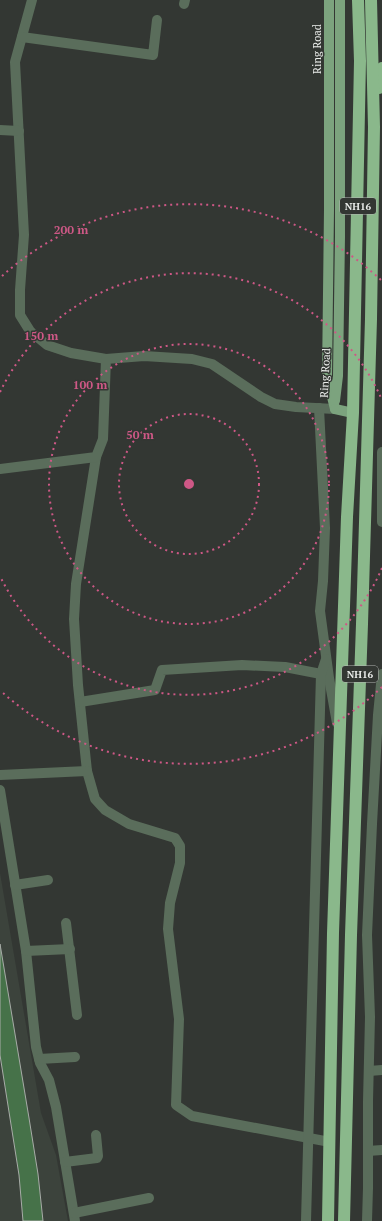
<svg xmlns="http://www.w3.org/2000/svg" width="382" height="1221" font-family="'PT Serif',serif">
	<rect width="100%" height="100%" fill="#333733"/>
	<!-- built -->
	<path fill="#3c433c" d="M0 873 41 1113 56 1155 68 1221H0Z"/>
	<!-- building -->
	<path fill="#467249" stroke="#a8aca8" d="M0 944 29 1118 38 1174 43 1221H23L19 1175 0 1055Z"/>
	<g fill="none" stroke-linecap="round" stroke-linejoin="round">
		<!-- minor -->
		<g stroke="#5a6d5b" stroke-width="10">
			<path d="M32 0 15 62 24 235 20 290V315L30 331 47 345 71 353 106 359"/>
			<path d="M184 4 185 0"/>
			<path d="M22 37 153 55 157 20"/>
			<path d="M0 130 19 131"/>
			<path d="M319 408 325 528 323 581 320 611 329 678 337 723"/>
			<path d="M382 452V522"/>
			<path d="M96 457 76 584 74 619 78 685 87 771 95 799 105 810 129 824 175 838 180 846V863L170 903 168 929 179 1019 176 1105 192 1116 330 1142"/>
			<path d="M0 469 96 457 103 439 106 359 144 356 192 359 212 364 261 397 275 404 296 407 335 409"/>
			<path d="M80 702 155 690 162 670 242 665 285 667 321 674"/>
			<path d="M0 775 87 771"/>
			<path d="M0 790 26 951 36 1047 40 1063 49 1080 56 1107 75 1221"/>
			<path d="M15 885 48 880"/>
			<path d="M66 923 77 1015"/>
			<path d="M26 951 70 949"/>
			<path d="M39 1059 75 1057"/>
			<path d="M369 1071 382 1070"/>
			<path d="M368 1151 382 1150"/>
			<path d="M65 1162 97 1158 98 1156 96 1135"/>
			<path d="M74 1213 149 1198"/>
			<path d="M306 1221 321 674 326 659"/>
			<path d="M367 1221 368 1188V1101L370 1017 367 935 372 824 378 715 382 674"/>
		</g>
		<!-- major -->
		<g stroke="#7ca37e" stroke-width="10">
			<path d="M329 0V210L327 377 335 409"/>
			<path d="M335 401 338 376 340 236V0"/>
			<path d="M335 409 353 413"/>
		</g>
		<!-- highway -->
		<g stroke="#8ab88b" stroke-width="12">
			<path d="M379 88 382 68"/>
			<path d="M328 1221 333 933 347 517 353 413 360 61 358 0"/>
			<path d="M344 1221 351 935 362 624 371 319 374 127 371 0"/>
		</g>
	</g>
	<!-- distance rings -->
	<g fill="none" stroke="#ce5886" stroke-width="2" stroke-dasharray="2 4">
		<circle cx="189" cy="484" r="70"/>
		<circle cx="189" cy="484" r="140"/>
		<path d="M382 568A210 210 0 0 1 0 576M0 392A210 210 0 0 1 382 400"/>
		<path d="M382 687A280 280 0 0 1 2 692M2 276A280 280 0 0 1 382 281"/>
	</g>
	<g text-anchor="middle" dominant-baseline="central" stroke-width="3" stroke-linejoin="round" paint-order="stroke">
		<!-- shield labels -->
		<g fill="#333733" stroke="#b4b6b4" stroke-width="1">
			<rect x="340" y="198" width="36" height="16" rx="3"/>
			<rect x="342" y="666" width="36" height="16" rx="3"/>
		</g>
		<g font-size="10" font-weight="bold" fill="#ebedeb">
			<text x="358" y="206">NH16</text>
			<text x="360" y="674">NH16</text>
		</g>
		<!-- street labels -->
		<g font-size="11" fill="#ebedeb" stroke="#333733">
			<text transform="translate(317 49) rotate(-90)">Ring Road</text>
			<text transform="translate(325 373) rotate(-87)">Ring Road</text>
		</g>
	</g>
	<circle cx="189" cy="484" r="6" fill="#ce5886" stroke="#333733" stroke-width="2"/>
	<g font-size="12" text-anchor="middle" font-weight="bold" fill="#ce5886" stroke="#333733" stroke-width="3" stroke-linejoin="round" paint-order="stroke">
		<text x="71" y="234">200 m</text>
		<text x="41" y="340">150 m</text>
		<text x="90" y="389">100 m</text>
		<text x="140" y="439">50 m</text>
	</g>
</svg>
